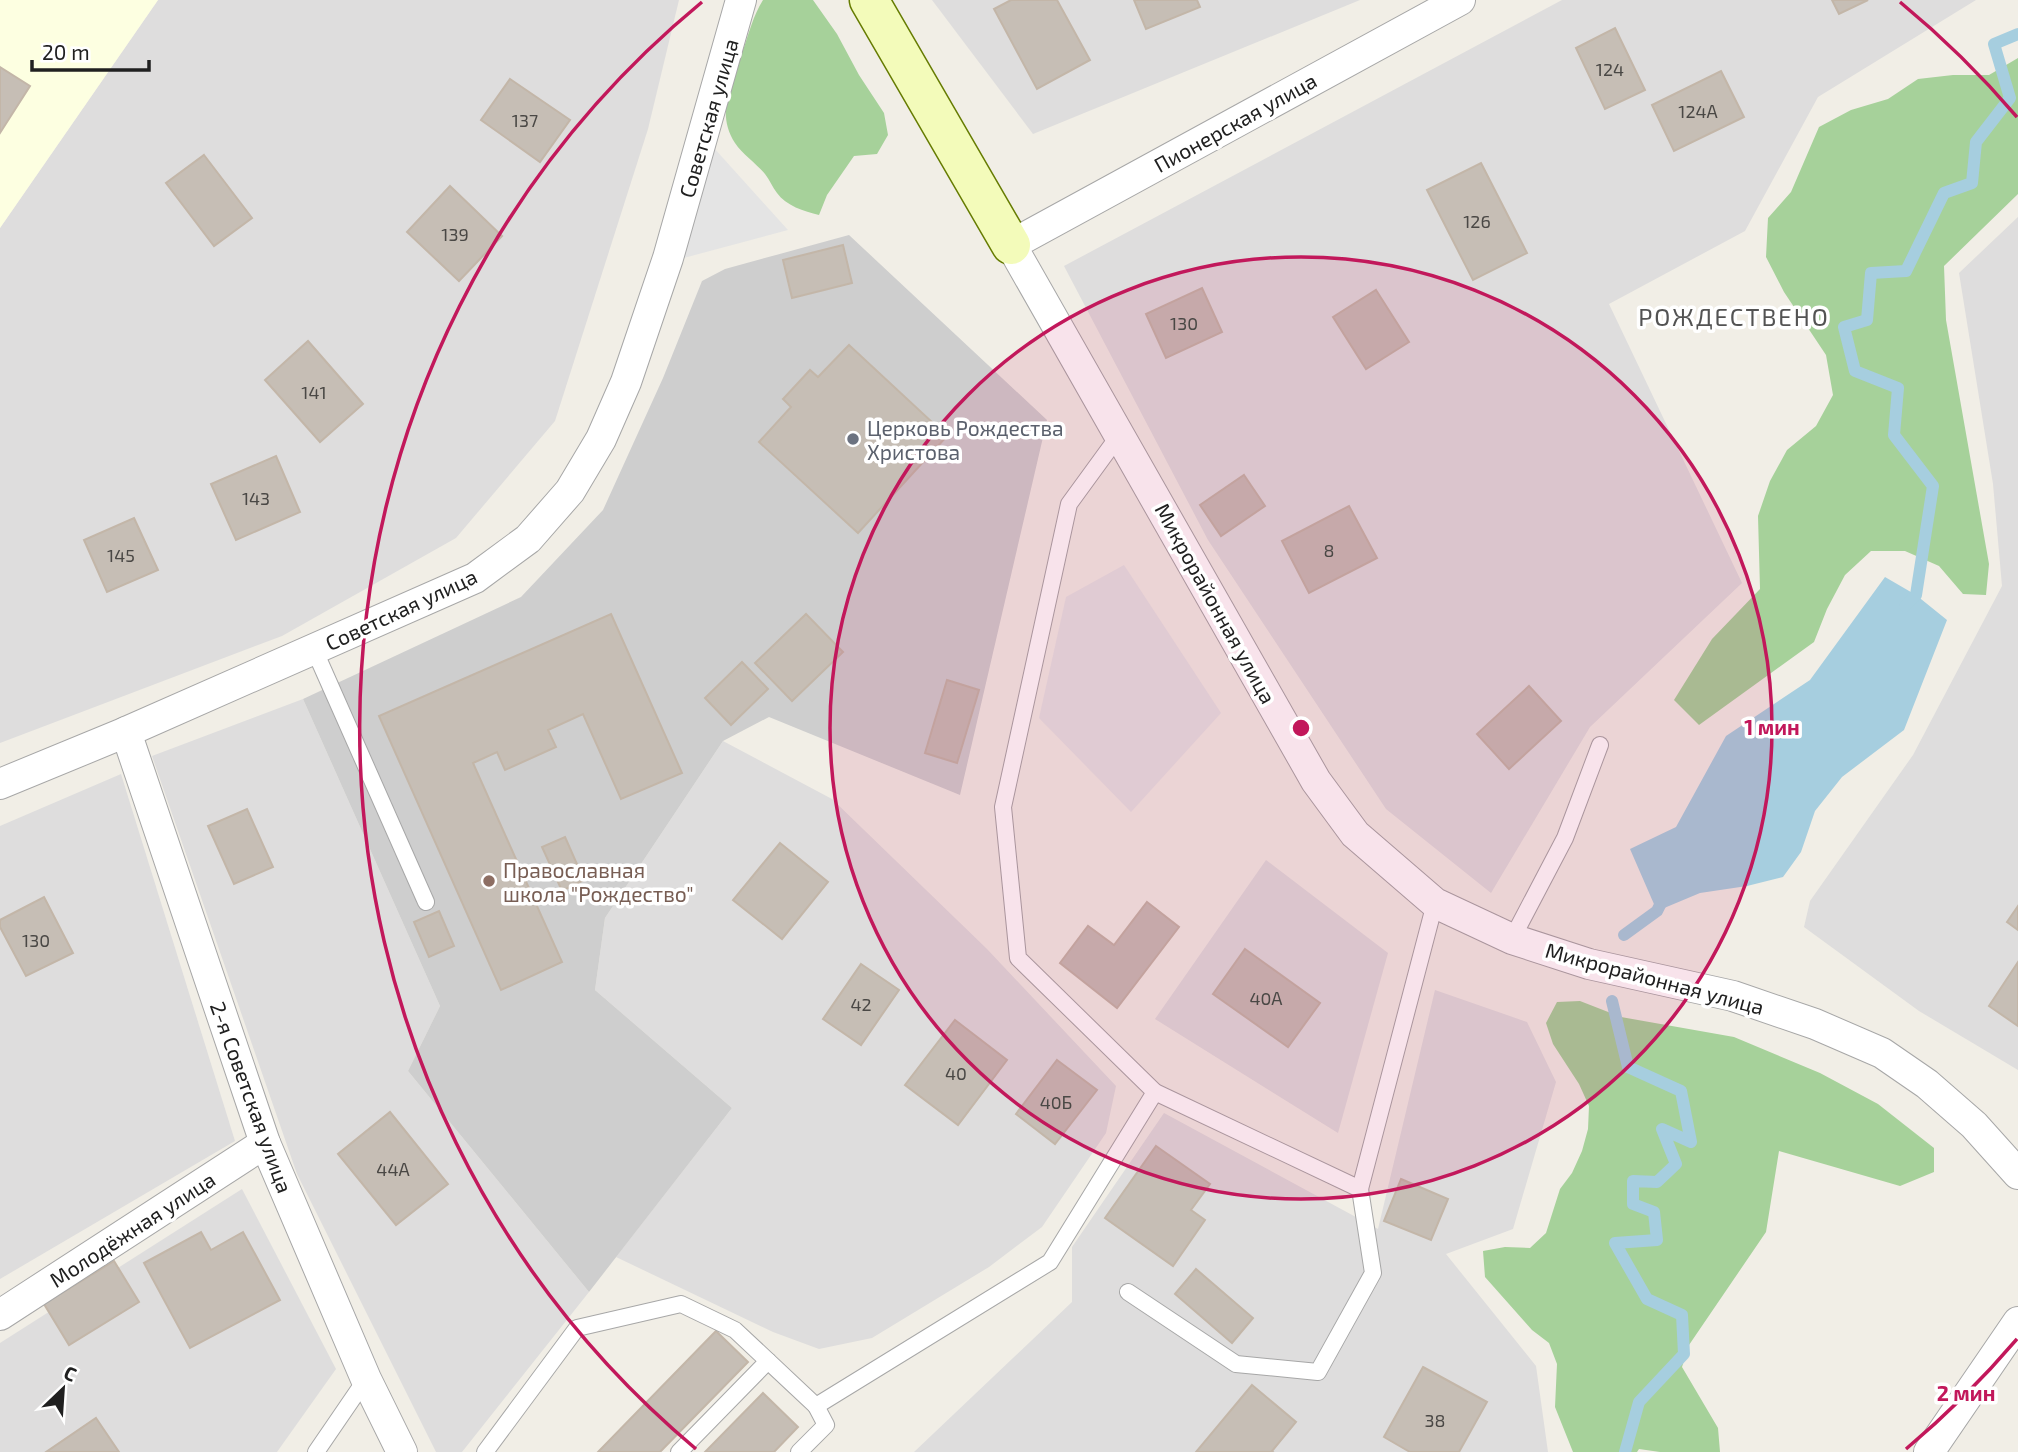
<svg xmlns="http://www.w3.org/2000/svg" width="2018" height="1452" font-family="'Exo 2',sans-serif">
	<rect width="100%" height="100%" fill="#f1eee6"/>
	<!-- residential -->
	<g fill="#dedddd">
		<path d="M158 0H679L648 129 555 421 456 538 282 636 0 743V228Z"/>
		<path d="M932 0H1360L1033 134Z"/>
		<path d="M1562 0H1976L1818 97 1745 231 1609 304 1742 583 1590 727 1491 893 1386 809 1208 540 1064 266Z"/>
		<path d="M2018 217V1070L1919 1011 1804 927 1810 901 1913 755 2002 586 1993 484 1959 273Z"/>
		<path d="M303 699 440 1006 408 1071 589 1292 462 1452H436L297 1174 152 756Z"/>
		<path d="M723 741 832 799 987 949 1116 1086 1106 1133 1042 1227 989 1267 872 1338 819 1349 773 1332 616 1257 732 1108 595 990 605 918Z"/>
		<path d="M121 774 235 1141 0 1279V826Z"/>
		<path d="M1266 860 1388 953 1338 1133 1155 1019Z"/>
		<path d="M1435 990 1527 1022 1556 1082 1513 1229 1446 1254 1536 1366 1548 1452H914L1072 1302V1247L1164 1113 1378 1229Z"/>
		<path d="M242 1189 336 1369 277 1452H0V1343Z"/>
	</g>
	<!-- education -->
	<path fill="#fdffe1" d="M0 0H158L0 228Z"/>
	<!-- religious -->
	<path fill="#cecece" d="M849 235 1047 420 960 795 769 717 723 741 605 918 595 990 732 1108 589 1292 408 1071 440 1006 303 699 521 597 603 510 663 378 702 281 725 269Z"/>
	<!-- forest -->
	<g fill="#a6d19a">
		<path d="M763 0H813L837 34 859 75 884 113 888 135 877 154 854 156 827 195 819 215C804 211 786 206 777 193 772 187 770 180 765 174 756 163 743 155 735 143 715 113 732 79 743 50 749 33 753 16 763 0Z"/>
		<path d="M2018 58V194L1944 266 1946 320 1989 564 1986 595 1963 594 1939 566 1905 551H1871L1845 575 1827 609 1814 642 1699 725 1674 700 1712 639 1760 589 1758 516 1770 481 1787 450 1816 426 1833 395 1826 355 1784 292 1766 257 1768 218 1791 192 1819 127 1851 110 1888 99 1918 79 1953 75H1989Z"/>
		<path d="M1580 1001 1621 1017 1734 1037 1820 1073 1878 1104 1934 1148V1172L1900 1186 1779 1151 1766 1232 1689 1345 1682 1367 1718 1428 1720 1452H1660L1639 1449 1637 1452H1573L1555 1407 1557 1364 1549 1343 1532 1330 1485 1277 1483 1251 1505 1247 1530 1248 1546 1233 1560 1189 1572 1173 1582 1151 1588 1129 1589 1106 1579 1084 1553 1044 1546 1023 1557 1002Z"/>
	</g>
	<!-- parking -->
	<g fill="#e4e4e4">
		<path d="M714 148 788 230 680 259Z"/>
		<path d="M1124 565 1221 713 1131 812 1039 718 1066 597Z"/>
	</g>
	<!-- water -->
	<path fill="#a6cedf" d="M1885 577 1916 595 1947 620 1904 730 1842 777 1815 811 1801 852 1783 877 1747 886 1700 893 1657 911 1630 849 1676 827 1726 736 1810 680Z"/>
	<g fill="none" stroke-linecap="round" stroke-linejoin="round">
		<!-- stream -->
		<g stroke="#a6cedf" stroke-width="12">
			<path d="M1905 606 1916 595 1933 486 1894 435 1898 388 1855 371 1844 327 1867 320 1871 273 1906 271 1944 193 1972 183 1976 142 2010 98 1994 44 2018 34"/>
			<path d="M1624 935 1657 911 1664 897"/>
			<path d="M1612 1001 1628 1067 1681 1091 1691 1142 1662 1129 1676 1164 1657 1182 1633 1181V1204L1654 1212 1657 1240 1615 1243 1647 1299 1682 1315 1684 1354 1639 1402 1625 1452"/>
		</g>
	</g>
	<!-- building -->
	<g fill="#c6beb5" stroke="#c3b6a8" stroke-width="2">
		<path d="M1011 0H1057L1090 60 1037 89 994 9Z"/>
		<path d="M1134 0H1197L1200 7 1146 29Z"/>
		<path d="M1832 0H1868L1839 14Z"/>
		<path d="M1615 28 1645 90 1605 109 1576 48Z"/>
		<path d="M0 67 30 86 0 133Z"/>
		<path d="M1721 71 1744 117 1674 151 1652 105Z"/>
		<path d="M510 79 570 120 540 162 481 120Z"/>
		<path d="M204 155 252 218 214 246 166 183Z"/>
		<path d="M1481 163 1527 253 1473 280 1427 190Z"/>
		<path d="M450 186 502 236 459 281 407 232Z"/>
		<path d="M843 245 852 283 792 298 783 260Z"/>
		<path d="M1202 288 1222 332 1166 358 1146 314Z"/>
		<path d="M1376 290 1409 342 1366 369 1333 317Z"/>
		<path d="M308 341 363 404 320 442 265 380Z"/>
		<path d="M849 345 947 436 858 533 759 442 791 407 783 399 797 384 810 370 818 377Z"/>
		<path d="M276 456 300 512 236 540 211 484Z"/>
		<path d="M1244 475 1265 506 1221 536 1200 505Z"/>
		<path d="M1349 506 1377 558 1309 593 1282 541Z"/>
		<path d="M134 518 158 570 107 592 84 540Z"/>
		<path d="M611 614 682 773 621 799 583 714 548 730 556 747 505 770 497 752 473 763 562 962 501 990 379 716Z"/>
		<path d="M806 614 843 652 792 701 755 663Z"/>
		<path d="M742 662 768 689 731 725 705 698Z"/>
		<path d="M947 680 979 690 957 763 925 753Z"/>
		<path d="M1529 686 1561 721 1509 769 1477 734Z"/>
		<path d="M247 809 273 867 234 884 208 826Z"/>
		<path d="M565 837 584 880 562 891 542 847Z"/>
		<path d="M780 843 828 882 782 939 733 900Z"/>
		<path d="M44 897 73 953 26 976 0 927V920Z"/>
		<path d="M1147 902 1179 927 1117 1008 1060 963 1088 926 1114 945Z"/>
		<path d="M2018 906V930L2007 922Z"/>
		<path d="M439 911 454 946 429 957 414 922Z"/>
		<path d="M1245 949 1320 1003 1288 1047 1213 994Z"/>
		<path d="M2018 962V1026L1989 1006Z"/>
		<path d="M861 964 899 990 861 1045 823 1019Z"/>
		<path d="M955 1020 1007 1060 958 1125 905 1085Z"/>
		<path d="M1057 1060 1097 1090 1055 1144 1016 1114Z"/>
		<path d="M390 1112 448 1184 396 1225 338 1154Z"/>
		<path d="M1156 1146 1210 1184 1191 1210 1205 1220 1173 1266 1105 1218Z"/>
		<path d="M1401 1179 1448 1199 1431 1240 1384 1221Z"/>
		<path d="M201 1232 211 1250 243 1232 280 1300 190 1348 144 1263Z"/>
		<path d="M114 1261 139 1302 69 1345 44 1304Z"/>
		<path d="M1196 1269 1253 1318 1232 1343 1175 1294Z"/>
		<path d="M716 1331 748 1362 660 1452H598Z"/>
		<path d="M1423 1367 1487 1402 1459 1452H1410L1384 1437Z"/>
		<path d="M1252 1385 1296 1422 1272 1451 1273 1452H1196Z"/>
		<path d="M763 1393 798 1427 774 1452H705Z"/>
		<path d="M96 1418 119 1452H46Z"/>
	</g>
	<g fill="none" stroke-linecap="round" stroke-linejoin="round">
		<!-- lane casing -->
		<g stroke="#a7a7a7" stroke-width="18">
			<g id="lane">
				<path d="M1120 434 1069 504 1003 807 1018 958 1155 1092 1360 1189 1373 1273 1318 1372 1236 1364 1128 1292"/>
				<path d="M314 649 426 902"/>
				<path d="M1512 939 1565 838 1600 745"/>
				<path d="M1360 1189 1435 903"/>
				<path d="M316 1452 366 1379"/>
				<path d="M485 1452 577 1328 681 1304 735 1330 816 1406 1050 1262 1155 1092"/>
				<path d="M679 1452 768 1361"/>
				<path d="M799 1452 826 1425 816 1406"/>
			</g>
		</g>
		<!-- street casing -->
		<g stroke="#a7a7a7" stroke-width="32">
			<g id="street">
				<path d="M1460 0 1011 245 1316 781 1355 834 1435 903 1512 939 1589 964 1733 996 1815 1024 1882 1053 1927 1084 1974 1125 2018 1174"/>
				<path d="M126 732 265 1143 366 1379 402 1452"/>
				<path d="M0 784 126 732 475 578 528 539 570 491 601 439 626 382 668 258 741 0"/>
				<path d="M0 1315 265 1143"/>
				<path d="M1929 1452 2018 1322"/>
			</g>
		</g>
		<!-- secondary casing -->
		<g stroke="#667c02" stroke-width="41">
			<path id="secondary" d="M869 0 1011 245"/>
		</g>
		<!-- lane -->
		<use href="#lane" stroke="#fff" stroke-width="16"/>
		<!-- street -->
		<use href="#street" stroke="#fff" stroke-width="30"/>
		<!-- secondary -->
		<use href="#secondary" stroke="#f3fbba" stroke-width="38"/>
	</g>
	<!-- distance rings -->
	<circle cx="1301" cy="728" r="471" fill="#c2185b" fill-opacity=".12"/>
	<g fill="none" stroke="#c2185b" stroke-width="3.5">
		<circle cx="1301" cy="728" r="471"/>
		<path d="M2017 1339A941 941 0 0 1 1906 1449M696 1449A941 941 0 0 1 702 2M1900 2A941 941 0 0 1 2017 117"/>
	</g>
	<!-- markers -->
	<circle fill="#6b7280" stroke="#fff" stroke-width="2.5" cx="853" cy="439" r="7"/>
	<circle fill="#8d6e63" stroke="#fff" stroke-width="2.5" cx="489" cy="881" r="7"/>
	<g text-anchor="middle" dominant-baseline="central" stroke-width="7" stroke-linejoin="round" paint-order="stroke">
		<!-- number labels -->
		<g font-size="18" fill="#4a4845">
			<text x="1610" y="69">124</text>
			<text x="1698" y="111">124А</text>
			<text x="525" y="120">137</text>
			<text x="1477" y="221">126</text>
			<text x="455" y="234">139</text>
			<text x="1184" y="323">130</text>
			<text x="314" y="392">141</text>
			<text x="256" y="498">143</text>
			<text x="1329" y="550">8</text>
			<text x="121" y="555">145</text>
			<text x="36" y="940">130</text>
			<text x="1266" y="998">40А</text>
			<text x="861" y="1004">42</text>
			<text x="956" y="1073">40</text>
			<text x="1056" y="1102">40Б</text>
			<text x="393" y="1169">44А</text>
			<text x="1435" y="1420">38</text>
		</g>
		<!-- street labels -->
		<g font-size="21" fill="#202020" stroke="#fff">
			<text transform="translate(708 118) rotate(-74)">Советская улица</text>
			<text transform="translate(1235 122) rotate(-29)">Пионерская улица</text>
			<text transform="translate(1216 603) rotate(61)">Микрорайонная улица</text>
			<text transform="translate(401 609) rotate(-25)">Советская улица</text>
			<text transform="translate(1655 978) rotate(15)">Микрорайонная улица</text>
			<text transform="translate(252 1097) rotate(70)">2-я Советская улица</text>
			<text transform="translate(132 1229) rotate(-33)">Молодёжная улица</text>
		</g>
		<!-- worship labels -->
		<g font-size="21" fill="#5b616d" stroke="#fff" text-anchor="start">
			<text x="867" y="427">Церковь Рождества<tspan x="867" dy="24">Христова</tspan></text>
		</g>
		<!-- education labels -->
		<g font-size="21" fill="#785e54" stroke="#fff" text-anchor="start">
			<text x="503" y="869">Православная<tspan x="503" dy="24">школа "Рождество"</tspan></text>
		</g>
		<!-- quarter labels -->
		<g font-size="24" letter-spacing="2" fill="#535353" stroke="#fff">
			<text x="1734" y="316">РОЖДЕСТВЕНО</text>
		</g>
	</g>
	<circle cx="1301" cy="728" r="10" fill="#c2185b" stroke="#fff" stroke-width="3.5"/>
	<g font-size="21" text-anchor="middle" font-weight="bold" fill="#c2185b" stroke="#fff" stroke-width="7" stroke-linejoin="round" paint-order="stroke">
		<text x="1772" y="735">1 мин</text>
		<text x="1966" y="1401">2 мин</text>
	</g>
	<!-- north arrow -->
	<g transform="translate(63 1389) rotate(25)" stroke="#ffffff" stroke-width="5" paint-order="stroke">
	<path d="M0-5L12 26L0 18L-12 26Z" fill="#202020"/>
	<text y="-10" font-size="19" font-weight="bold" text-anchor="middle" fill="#202020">С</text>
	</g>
	<!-- scale -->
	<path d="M32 60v10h117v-10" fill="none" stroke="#202020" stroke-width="3.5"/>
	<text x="42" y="60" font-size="21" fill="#202020" stroke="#ffffff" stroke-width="5" paint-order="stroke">20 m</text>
</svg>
